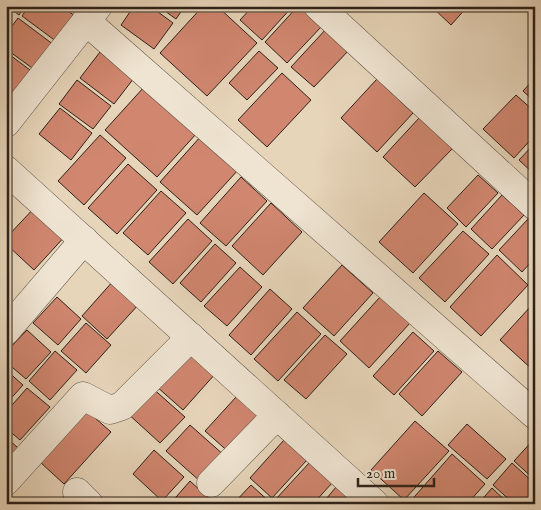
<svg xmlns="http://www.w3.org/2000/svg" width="541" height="510" font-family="'IM FELL English',serif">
	<rect width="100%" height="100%" fill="#e7d5ba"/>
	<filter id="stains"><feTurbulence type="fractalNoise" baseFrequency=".004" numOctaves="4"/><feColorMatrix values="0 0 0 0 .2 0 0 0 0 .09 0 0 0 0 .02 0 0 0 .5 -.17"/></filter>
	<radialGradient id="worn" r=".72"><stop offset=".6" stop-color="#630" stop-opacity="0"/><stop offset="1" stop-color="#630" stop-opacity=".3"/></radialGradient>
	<!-- building -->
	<g fill="#d0866f" stroke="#2c2219">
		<path d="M7 6H25L19 15Z"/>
		<path d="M29 6H62L76 17 57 42 22 16Z"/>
		<path d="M134 6H150L173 23 154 49 121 25Z"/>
		<path d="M158 6H185L176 19Z"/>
		<path d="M203 6H217L257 43 207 96 160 53Z"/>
		<path d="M253 6H293L262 40 240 20Z"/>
		<path d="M298 6H301L322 26 287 63 265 42Z"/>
		<path d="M431 6H468L451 25Z"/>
		<path d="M18 18 58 48 39 73 6 49V34Z"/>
		<path d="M327 28 350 49 314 87 291 67Z"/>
		<path d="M259 51 278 68 247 100 229 83Z"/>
		<path d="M6 52 30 70 10 97 6 95Z"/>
		<path d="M100 52 134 78 114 104 80 78Z"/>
		<path d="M282 73 311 100 267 147 238 120Z"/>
		<path d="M535 78V102L523 91Z"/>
		<path d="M377 79 413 113 377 152 341 118Z"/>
		<path d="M77 80 111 106 93 129 59 104Z"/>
		<path d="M145 86 197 133 157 177 105 130Z"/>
		<path d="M516 95 535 112V135L514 158 483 129Z"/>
		<path d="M60 108 92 133 71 160 39 134Z"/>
		<path d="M420 117 453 148 415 187 383 157Z"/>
		<path d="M100 135 126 158 84 205 58 181Z"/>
		<path d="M201 136 239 169 197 215 160 182Z"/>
		<path d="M535 143V175L519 160Z"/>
		<path d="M128 164 157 190 117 234 88 208Z"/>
		<path d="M478 175 498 193 466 227 447 208Z"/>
		<path d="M241 177 267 201 226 246 200 223Z"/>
		<path d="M161 191 186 213 148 255 123 233Z"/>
		<path d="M424 193 458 224 413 273 379 242Z"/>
		<path d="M502 195 524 215 492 249 471 229Z"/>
		<path d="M271 203 302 232 263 275 232 246Z"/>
		<path d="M37 205 68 233 34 270 6 244V238Z"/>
		<path d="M529 218 535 223V258L522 272 499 250Z"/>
		<path d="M188 219 212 241 173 284 149 262Z"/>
		<path d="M463 231 489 254 445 302 419 278Z"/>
		<path d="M215 244 236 263 201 302 180 283Z"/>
		<path d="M497 255 528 285 481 336 450 307Z"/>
		<path d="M342 265 373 293 334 336 303 308Z"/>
		<path d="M240 267 262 287 227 326 204 306Z"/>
		<path d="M114 280 140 303 107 339 82 316Z"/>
		<path d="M270 289 292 309 251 355 229 335Z"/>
		<path d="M57 297 81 319 58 345 33 323Z"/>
		<path d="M380 297 410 323 369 368 340 341Z"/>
		<path d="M531 306 535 309 534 371 500 340Z"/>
		<path d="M297 312 321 334 278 381 254 359Z"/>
		<path d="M86 323 111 345 86 373 61 351Z"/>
		<path d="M27 330 51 352 26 379 6 362V352Z"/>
		<path d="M413 332 434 351 394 395 373 376Z"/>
		<path d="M325 335 347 354 306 399 284 380Z"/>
		<path d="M189 349 216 373 183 410 156 386Z"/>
		<path d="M55 351 77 370 50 400 29 381Z"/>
		<path d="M438 351 462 372 422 416 399 394Z"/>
		<path d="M6 370 23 385 6 404Z"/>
		<path d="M150 386 185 417 160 443 126 412Z"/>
		<path d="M27 388 50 407 20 440 6 428V412Z"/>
		<path d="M237 396 264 420 232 455 205 431Z"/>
		<path d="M86 410 111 432 64 484 40 462Z"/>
		<path d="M415 421 449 451 404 500 371 470Z"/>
		<path d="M467 424 506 459 487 479 448 445Z"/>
		<path d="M190 425 225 456 201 482 166 451Z"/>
		<path d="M6 437 18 448 6 461Z"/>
		<path d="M535 438V480L514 461Z"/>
		<path d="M284 440 307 460 272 498 250 478Z"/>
		<path d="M154 450 184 477 162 501 133 474Z"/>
		<path d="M452 454 485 484 467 504H408Z"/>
		<path d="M310 462 333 482 313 504H279L275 500Z"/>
		<path d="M512 463 535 484V492L524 504H514L493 485Z"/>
		<path d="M190 481 215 504H170Z"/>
		<path d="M251 485 272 504H233Z"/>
		<path d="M336 487 355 504H322Z"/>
		<path d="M492 488 509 504H478Z"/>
	</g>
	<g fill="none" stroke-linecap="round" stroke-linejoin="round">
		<!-- minor casing -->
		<g stroke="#5b4f41" stroke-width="29">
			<g id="minor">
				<path d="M318 6 535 206"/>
				<path d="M86 21 535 415"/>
				<path d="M6 123 98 6"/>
				<path d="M6 170 375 504"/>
				<path d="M6 331 84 240"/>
				<path d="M6 481 83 396 110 410 122 406 191 337"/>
				<path d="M211 483 277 415"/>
				<path d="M77 492 89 504"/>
			</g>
		</g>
		<!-- minor -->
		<use href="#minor" stroke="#efe4d2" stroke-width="28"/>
	</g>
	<!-- margin -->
	<rect width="541" height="510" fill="none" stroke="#e7d5ba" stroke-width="25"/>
	<rect x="8" y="8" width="526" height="495" fill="none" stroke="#2c2219" stroke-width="2.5"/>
	<rect x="12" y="12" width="516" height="485" fill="none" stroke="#2c2219"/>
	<!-- scale -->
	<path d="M358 478v8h76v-8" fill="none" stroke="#2c2219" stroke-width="2.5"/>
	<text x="366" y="478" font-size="15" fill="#2c2219" stroke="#efe4d2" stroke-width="4" paint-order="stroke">20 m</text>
	<rect width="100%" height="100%" filter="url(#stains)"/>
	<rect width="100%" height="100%" fill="url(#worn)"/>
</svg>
